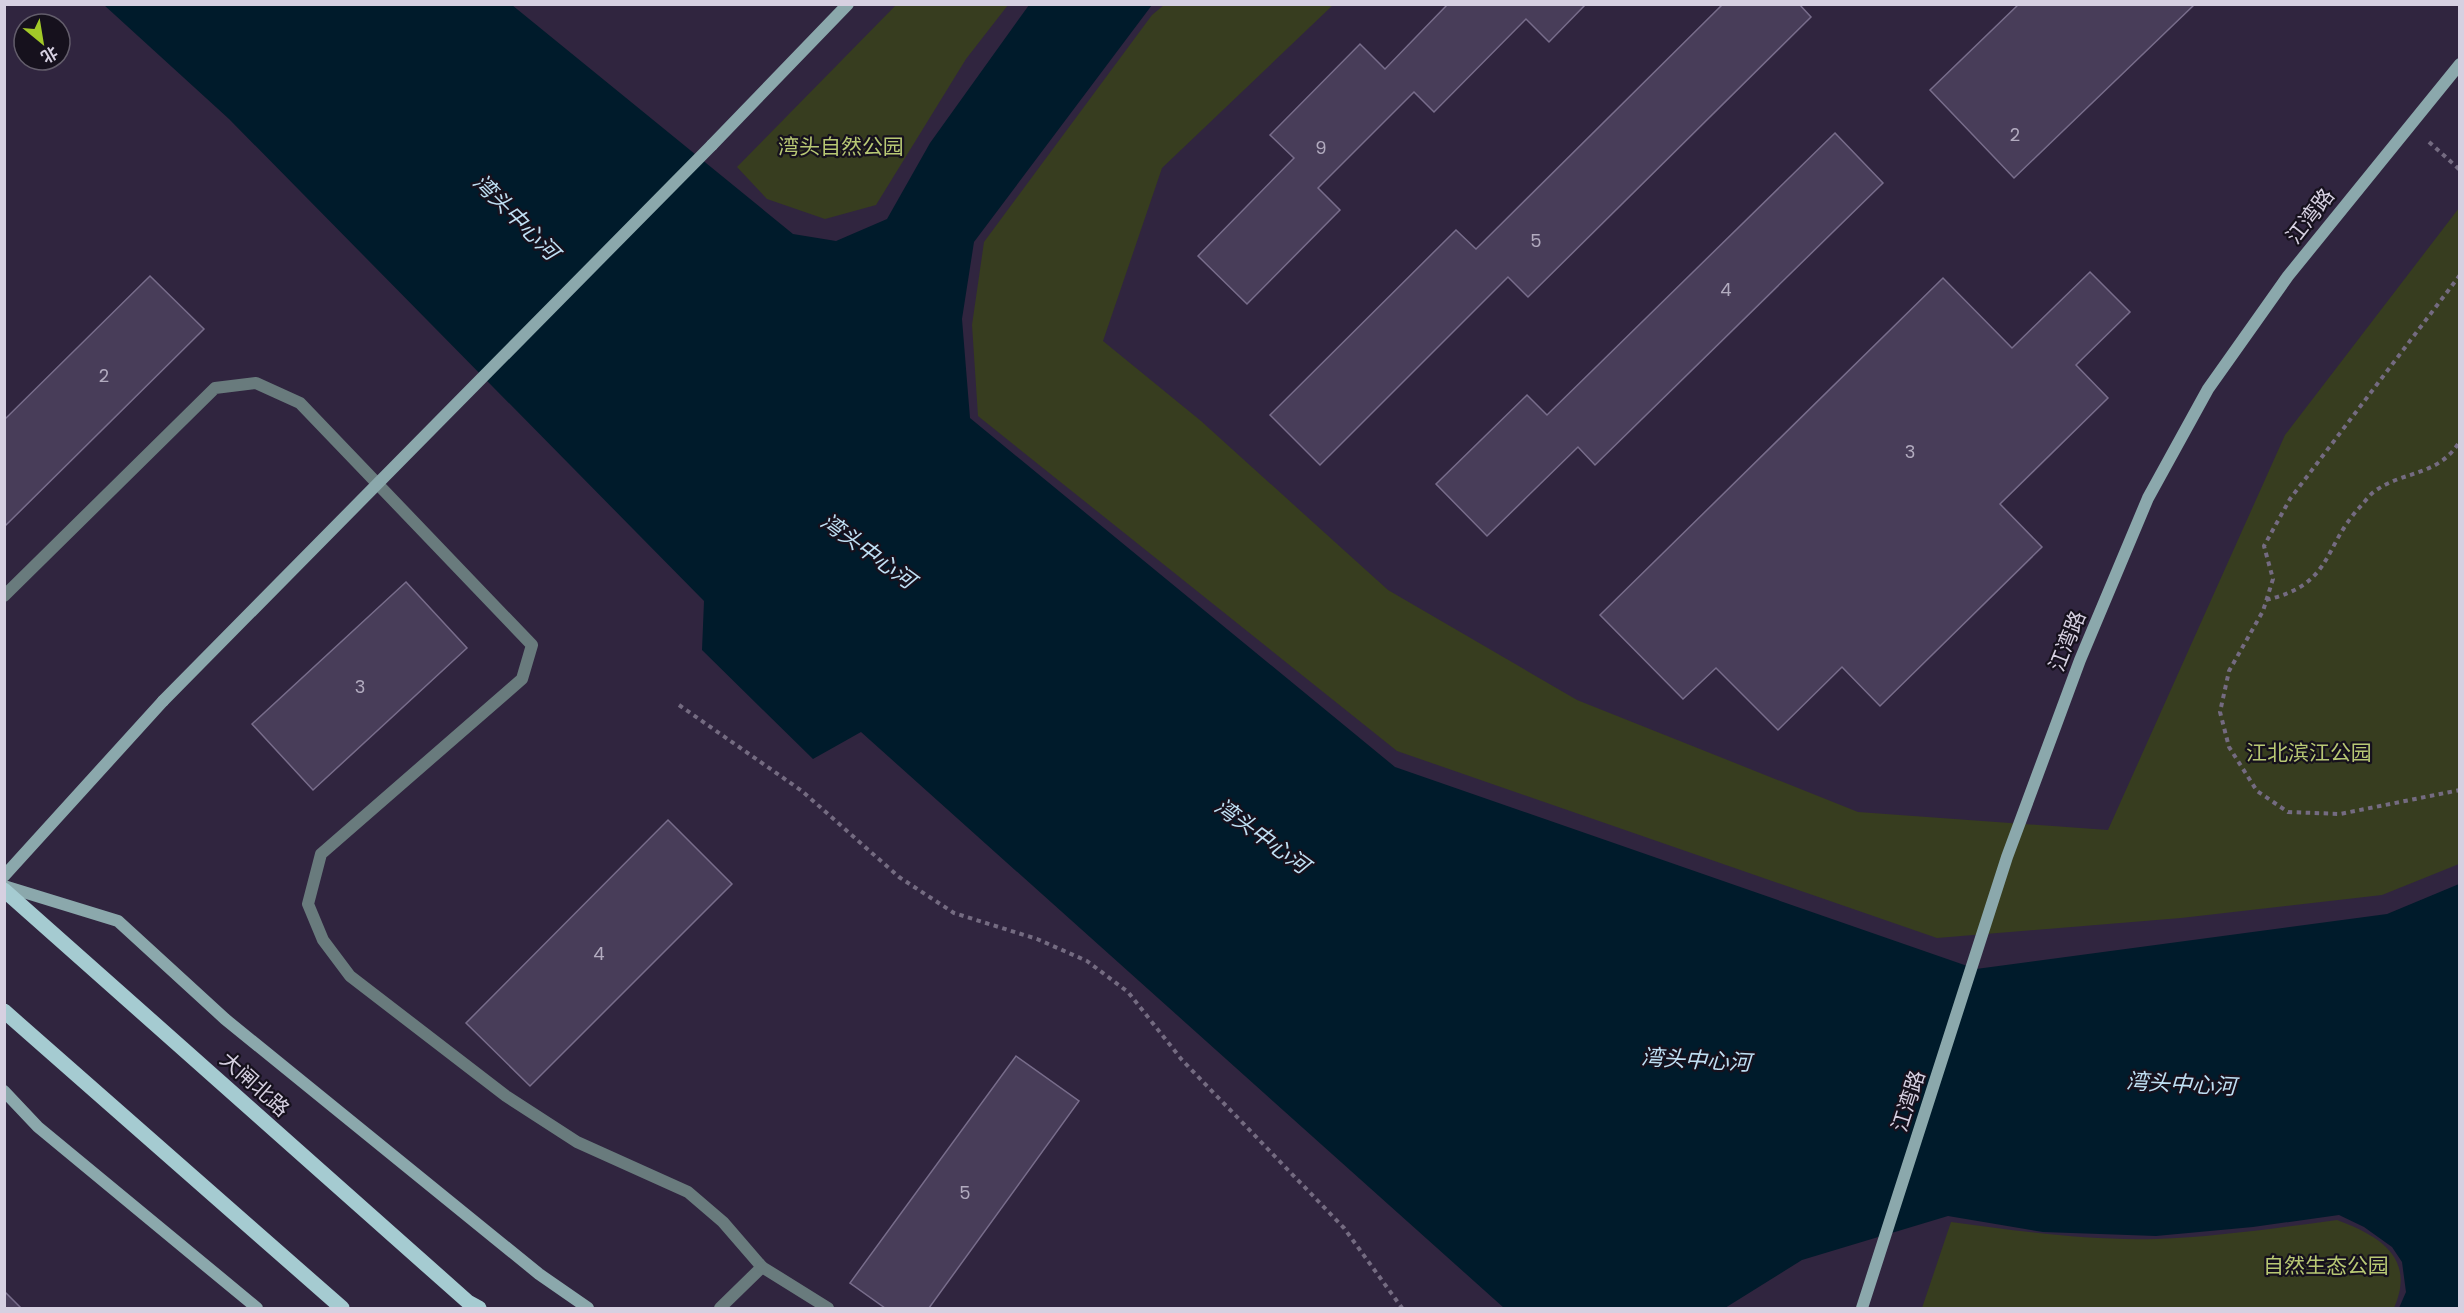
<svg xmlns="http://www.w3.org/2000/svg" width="2464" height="1313" font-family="Poppins,'Noto Sans SC',sans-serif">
	<rect width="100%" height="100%" fill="#30253f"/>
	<!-- green -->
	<g fill="#373d1f">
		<path d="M896 5H1008L966 59 876 205 825 219 767 199 737 167Z"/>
		<path d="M1164 5H1333L1162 168 1103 341 1201 421 1388 590 1577 700 1858 812 2108 830 2285 435 2459 208V864L2382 895 2181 918 1937 938 1397 751 978 416 972 325 984 242 1152 15Z"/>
		<path d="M2337 1220C2380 1236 2416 1258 2394 1308H1922L1951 1222C2019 1231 2087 1241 2156 1239 2216 1237 2277 1228 2337 1220Z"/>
	</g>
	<!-- water -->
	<path fill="#001b2b" d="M104 5H512L793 234 836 241 887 219 930 143 1029 5H1152L974 242 962 319 970 418 1395 767 1976 969 2387 914 2459 884V1308H2399L2406 1292 2402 1262 2392 1247 2364 1227 2339 1215 2253 1227 2156 1236 2043 1232 1948 1216 1802 1260 1725 1308H1504L861 732 813 759 702 650 704 601 229 119Z"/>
	<!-- building -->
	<g fill="#483d59" stroke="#786d8b" stroke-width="1.5">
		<path d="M1448 4H1586L1549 42 1526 19 1434 112 1414 92 1318 188 1340 210 1247 304 1198 256 1294 158 1270 135 1360 44 1385 69Z"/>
		<path d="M1723 4H1799L1811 17 1528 297 1508 277 1320 465 1270 415 1456 230 1476 249Z"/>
		<path d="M2019 4H2195L2014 178 1930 90Z"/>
		<path d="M1835 133 1883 183 1595 465 1578 447 1487 536 1436 484 1527 395 1547 415Z"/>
		<path d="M2090 272 2130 312 2076 365 2108 398 2000 504 2042 547 1880 706 1842 667 1778 730 1716 668 1683 699 1600 615 1943 278 2012 348Z"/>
		<path d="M150 276 204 329 4 527V420Z"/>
		<path d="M406 582 467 648 313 790 252 724Z"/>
		<path d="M668 820 732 884 530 1086 466 1023Z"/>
		<path d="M1016 1056 1079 1101 929 1308H885L850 1283Z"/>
		<path d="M4 1291 21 1308H4Z"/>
	</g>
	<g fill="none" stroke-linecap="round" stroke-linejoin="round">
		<!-- path -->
		<g stroke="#746b81" stroke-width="4" stroke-dasharray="4.5 4.5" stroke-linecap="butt">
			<path d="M2429 142 2460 170"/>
			<path d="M2460 275 2290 499 2264 546 2273 579 2263 611 2229 671 2220 712 2229 747 2257 791 2288 812 2340 814 2460 790"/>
			<path d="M2266 600C2333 584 2322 549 2359 508 2364 503 2369 495 2375 491 2404 470 2438 477 2460 441"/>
			<path d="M679 705 802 791 899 877 954 913 1037 939 1087 961 1128 992 1182 1060 1344 1228 1402 1308"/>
		</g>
		<!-- lane -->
		<g stroke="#697b7d" stroke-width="12">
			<path d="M4 596 215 388 256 383 300 403 532 645 522 679 321 854 308 904 323 940 350 976 506 1096 577 1142 688 1192 723 1222 762 1267 720 1308"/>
			<path d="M762 1267 828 1308"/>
		</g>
		<!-- secondary -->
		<g stroke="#8ba8ac" stroke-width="12">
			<path d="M712 145 848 4"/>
			<path d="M4 876 163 701"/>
			<path d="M4 886 118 921 225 1019 539 1274 588 1308"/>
			<path d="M4 1091 38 1127 257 1308"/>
			<path d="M1862 1308 2007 857 2080 660 2148 498 2208 389 2288 276 2460 64"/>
		</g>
		<!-- primary -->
		<g stroke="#a5cbd1" stroke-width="15">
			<path d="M4 890 468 1302 479 1308"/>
			<path d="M4 1011 342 1308"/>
		</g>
		<!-- secondary-bridge -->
		<path stroke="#8ba8ac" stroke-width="12" d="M163 701 712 145"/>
	</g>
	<g text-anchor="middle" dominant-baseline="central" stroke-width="4.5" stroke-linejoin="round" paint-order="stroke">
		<!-- number labels -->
		<g font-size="18" fill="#b2abbf">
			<text x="2015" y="134">2</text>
			<text x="1321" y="147">9</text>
			<text x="1536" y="240">5</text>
			<text x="1726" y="289">4</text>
			<text x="104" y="375">2</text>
			<text x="1910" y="451">3</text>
			<text x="360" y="686">3</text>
			<text x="599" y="953">4</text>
			<text x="965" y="1192">5</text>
		</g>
		<!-- park labels -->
		<g font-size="21" fill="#b8c874" stroke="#16111d">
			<text x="841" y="146">湾头自然公园</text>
			<text x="2309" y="752">江北滨江公园</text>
			<text x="2326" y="1265">自然生态公园</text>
		</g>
		<!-- street labels -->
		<g font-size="21" fill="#d6d0e1" stroke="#16111d">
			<text transform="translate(2310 216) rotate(-52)">江湾路</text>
			<text transform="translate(2067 641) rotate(-68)">江湾路</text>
			<text transform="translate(255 1084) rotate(42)">大闸北路</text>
			<text transform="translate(1908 1101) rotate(-72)">江湾路</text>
		</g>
		<!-- water labels -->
		<g font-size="22" font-style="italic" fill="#bfdff3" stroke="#16111d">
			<text transform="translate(516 217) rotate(45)">湾头中心河</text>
			<text transform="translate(868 551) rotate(36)">湾头中心河</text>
			<text transform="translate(1262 836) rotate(36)">湾头中心河</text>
			<text transform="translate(1696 1060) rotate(3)">湾头中心河</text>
			<text transform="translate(2181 1084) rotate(3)">湾头中心河</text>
		</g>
	</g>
	<!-- border -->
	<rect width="2464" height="1313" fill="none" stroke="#d6d0e1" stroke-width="12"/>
	<!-- north arrow -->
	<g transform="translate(42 42) rotate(150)"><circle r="28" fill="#16111d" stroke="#635d6b" stroke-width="1.5"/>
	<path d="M0-4.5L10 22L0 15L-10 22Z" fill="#a2c928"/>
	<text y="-9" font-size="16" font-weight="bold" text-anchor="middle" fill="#d6d0e1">北</text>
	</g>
</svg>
